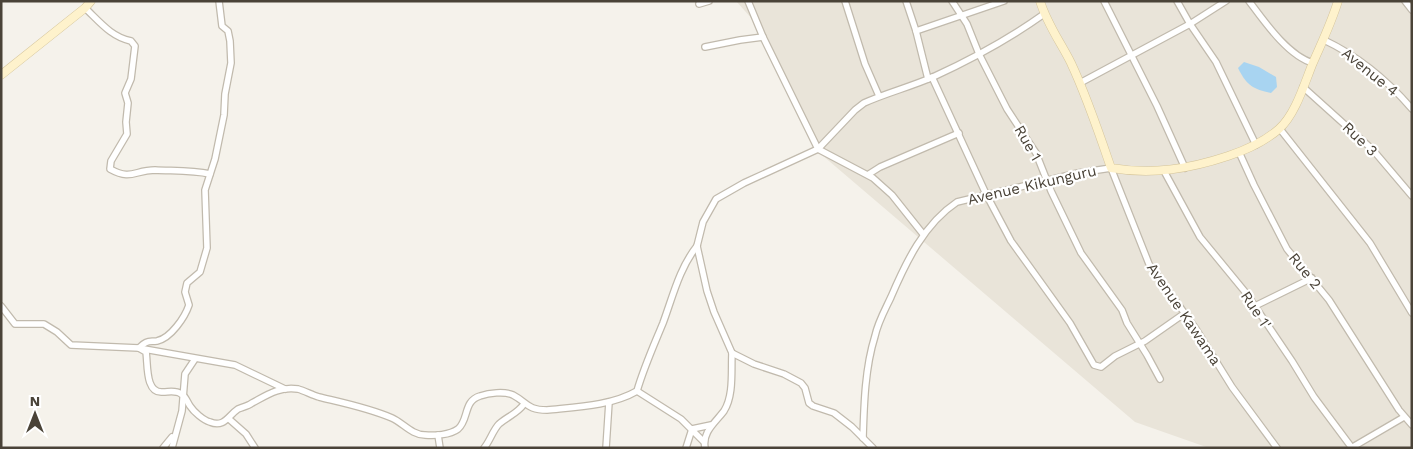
<svg xmlns="http://www.w3.org/2000/svg" width="1413" height="449" font-family="'Work Sans',sans-serif">
	<rect width="100%" height="100%" fill="#f5f2eb"/>
	<!-- residential -->
	<path fill="#e9e4d9" d="M736 1H1412V448H1209L1135 422 822 155 761 29Z"/>
	<!-- water -->
	<path fill="#a8d4f1" d="M1244 62 1259 67 1276 77 1277 87 1271 93C1253 89 1247 86 1238 68Z"/>
	<g fill="none" stroke-linecap="round" stroke-linejoin="round">
		<!-- street casing -->
		<g stroke="#c1baad" stroke-width="8">
			<g id="street">
				<path d="M748 1 763 37 818 149 873 178 892 195 923 234"/>
				<path d="M845 1 865 64 879 96"/>
				<path d="M906 1 916 31 928 79"/>
				<path d="M952 1 967 24 979 54 1007 109 1036 153 1051 191 1081 253 1122 310 1127 323 1147 355 1160 379"/>
				<path d="M1104 1 1157 106 1185 168"/>
				<path d="M1177 1 1190 24 1216 62 1256 145"/>
				<path d="M1249 1C1264 21 1288 56 1313 63"/>
				<path d="M1405 1 1412 10"/>
				<path d="M699 4 709 1"/>
				<path d="M85 8C99 21 111 37 131 41L135 46 131 79 125 93 128 103 126 122 127 134 111 161 110 169C132 181 134 170 155 170 173 171 192 170 210 174"/>
				<path d="M916 31 1004 1"/>
				<path d="M1324 40C1358 56 1388 81 1412 109"/>
				<path d="M705 47 740 40 763 37"/>
				<path d="M932 77 986 194 1011 241 1070 323 1094 365 1101 367 1115 356 1145 341 1185 313"/>
				<path d="M1080 83 1190 24 1226 1"/>
				<path d="M1303 87 1373 150 1412 196"/>
				<path d="M1280 129 1370 243 1412 313"/>
				<path d="M1239 152 1254 185 1287 249 1329 300 1399 410 1412 425"/>
				<path d="M1164 171 1200 237 1246 293 1292 361 1314 397 1352 448"/>
				<path d="M869 174 880 167 959 133"/>
				<path d="M1 306 15 324H44L57 332 71 345 139 348 146 352C148 364 145 394 163 392 169 392 176 390 181 394 186 396 187 402 190 406 194 412 203 420 210 422 224 428 228 416 238 409 243 407 248 406 252 403 267 395 280 386 298 389 305 391 312 395 319 397 344 403 369 408 392 418 403 423 412 435 425 435 434 436 450 435 458 429 469 420 463 401 480 396 489 393 504 391 513 395 528 403 527 410 547 410 576 407 611 406 637 391 644 367 654 345 663 323 673 296 679 269 697 246"/>
				<path d="M1255 306 1312 278"/>
				<path d="M139 348C147 340 148 342 157 341 171 338 185 317 189 305L185 292 187 283 200 272 207 248 205 190 215 159 224 115 225 94 231 63 230 41 228 31 222 26 219 1"/>
				<path d="M144 349 235 365 285 389"/>
				<path d="M637 391 681 419 704 442"/>
				<path d="M229 419 246 434 255 448"/>
				<path d="M438 435 440 448"/>
				<path d="M863 438C864 404 865 368 875 336 878 322 885 310 891 297 906 262 924 224 957 202L1078 173 1111 168 1149 264 1196 329 1232 387 1277 448"/>
				<path d="M163 448 172 437"/>
				<path d="M172 448 182 411 185 374 195 359"/>
				<path d="M484 448C490 441 493 430 499 424 508 416 517 414 524 404"/>
				<path d="M606 448 609 402"/>
				<path d="M686 448 692 429 711 425"/>
				<path d="M705 448C702 432 715 423 724 411 734 395 731 371 732 353"/>
				<path d="M873 448 852 427 834 413 813 406 809 403 805 388 801 383 784 374 754 364 732 353 714 312 707 291 697 246 703 222 716 199 744 183 818 149 855 110 864 103C886 93 910 87 933 77 972 59 1009 39 1044 14"/>
				<path d="M1351 448 1404 417"/>
			</g>
		</g>
		<!-- secondary casing -->
		<g stroke="#d5c59b" stroke-width="9">
			<g id="secondary">
				<path d="M1040 1C1047 24 1061 43 1071 63 1087 97 1099 133 1111 168 1152 175 1189 169 1228 156 1246 150 1264 142 1279 129 1295 115 1304 85 1312 65 1321 44 1331 24 1338 1"/>
				<path d="M1 75 85 8 91 1"/>
			</g>
		</g>
		<!-- street -->
		<use href="#street" stroke="#fff" stroke-width="5.5"/>
		<!-- secondary -->
		<use href="#secondary" stroke="#fef2cc" stroke-width="8"/>
	</g>
	<g text-anchor="middle" dominant-baseline="central" stroke-width="4.5" stroke-linejoin="round" paint-order="stroke">
		<!-- street labels -->
		<g font-size="15" fill="#4a4338" stroke="#fff">
			<text transform="translate(1370 72) rotate(39)">Avenue 4</text>
			<text transform="translate(1360 139) rotate(44)">Rue 3</text>
			<text transform="translate(1028 143) rotate(60)">Rue 1</text>
			<text transform="translate(1032 185) rotate(-13)">Avenue Kikunguru</text>
			<text transform="translate(1305 271) rotate(51)">Rue 2</text>
			<text transform="translate(1256 310) rotate(56)">Rue 1'</text>
			<text transform="translate(1184 314) rotate(56)">Avenue Kawama</text>
		</g>
	</g>
	<!-- border -->
	<rect width="1413" height="449" fill="none" stroke="#4a4338" stroke-width="5"/>
	<!-- north arrow -->
	<g transform="translate(35 414)" stroke="#ffffff" stroke-width="4" paint-order="stroke">
	<path d="M0-4L9 19L0 12L-9 19Z" fill="#4a4338"/>
	<text y="-8" font-size="14" font-weight="bold" text-anchor="middle" fill="#4a4338">N</text>
	</g>
</svg>
